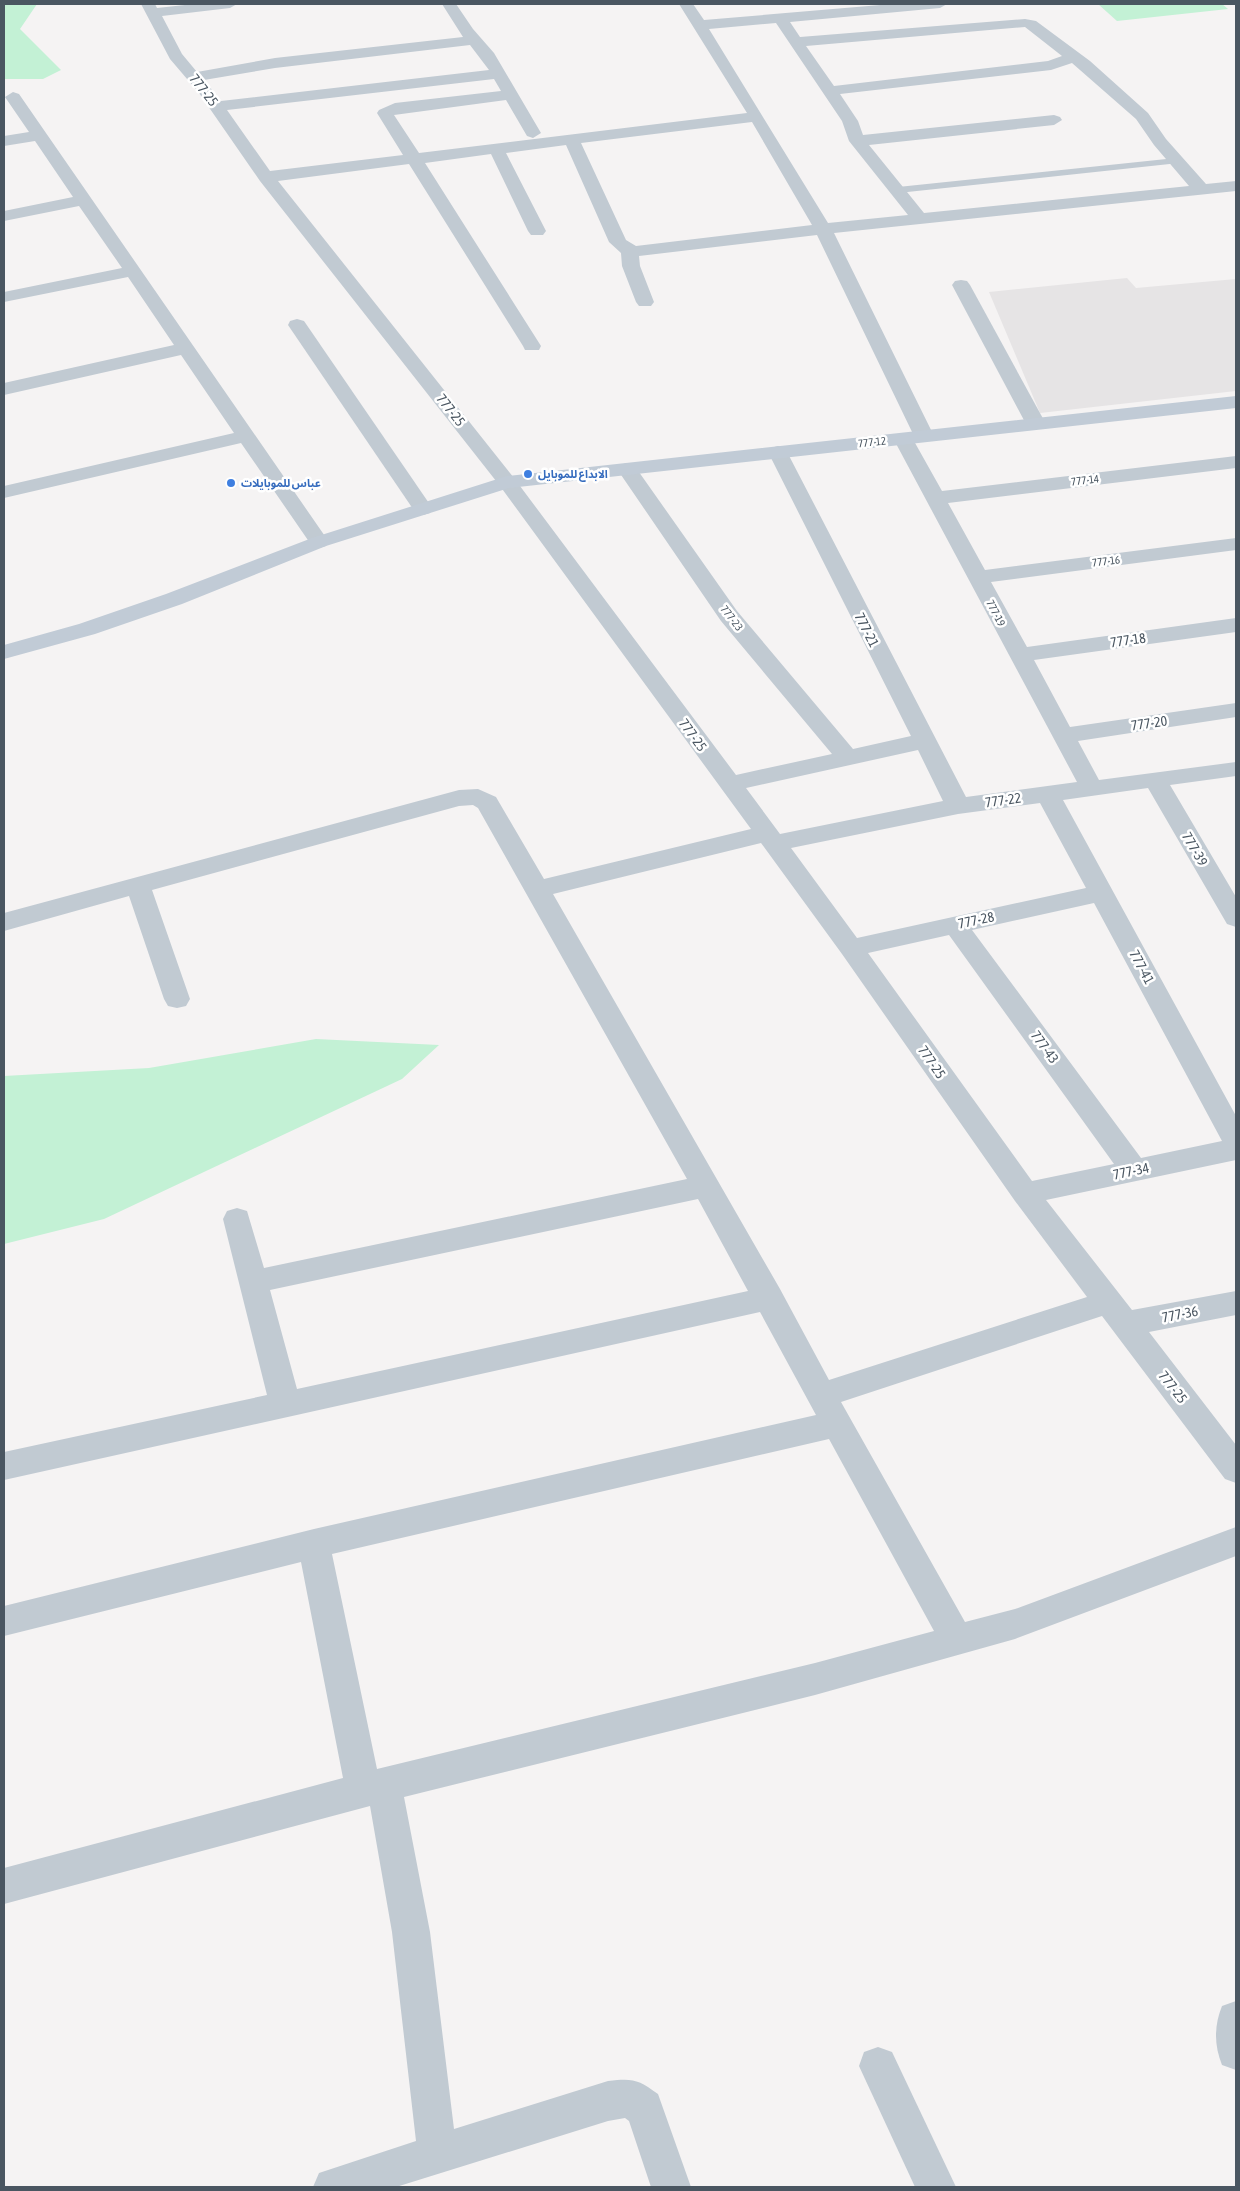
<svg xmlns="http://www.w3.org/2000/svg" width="1240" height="2191" font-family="'Asap Condensed','Noto Sans Arabic',sans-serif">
	<rect width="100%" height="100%" fill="#f5f3f3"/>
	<!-- education -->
	<path fill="#e6e4e5" d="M1127 278 1136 288 1236 279V391L1040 413 989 292Z"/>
	<!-- green -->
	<g fill="#c3f1d5">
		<path d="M4 4H37L20 29 61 70 43 79H4Z"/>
		<path d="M1098 4H1222L1228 9 1117 21Z"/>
		<path d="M316 1039 439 1045 402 1079 104 1219 4 1244V1076L149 1068Z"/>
	</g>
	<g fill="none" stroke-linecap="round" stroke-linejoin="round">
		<!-- lane -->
		<path fill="#c1cad2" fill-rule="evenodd" d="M1176 158 1179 159V163L898 193 893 190 898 187Z"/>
		<!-- street -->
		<g fill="#c1cad2" fill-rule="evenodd">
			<path d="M141 4H155L157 8 194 4H237L230 8 162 16 182 54 197 72 275 58 463 37 442 4H456L473 29 494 53 541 133 533 138 527 136 506 100 394 115 419 153 747 113 679 4H693L704 20 892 4H947L940 8 790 22 800 37 1025 19 1036 21 1090 61 1148 113 1166 139 1206 184 1236 181V191L834 233 934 436 931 440H917L914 436 817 235 639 256 640 266 654 302 651 306H639L636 302 622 266 621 253 609 242 566 145 506 153 546 231 543 235H531L528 231 491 154 425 163 541 346 539 350H525L523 346 409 164 278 181 514 478 736 775 832 754 721 621 617 469 620 465 627 463 634 465 737 611 853 749 911 736 768 452 771 448 778 446 785 448 966 797 1077 782 893 438 896 434H910L942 491 1236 456V468L948 503 985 570 1236 538V550L991 582 1027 647 1236 618V632L1034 660 1070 727 1236 703V717L1078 741 1099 780 1236 762V776L1170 785 1236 897V927L1227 924 1148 788 1063 800 1236 1116V1160L1046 1200 1132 1310 1236 1291V1315L1149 1332 1236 1445V1483L1225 1479 1102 1316 841 1402 965 1622 1015 1609 1236 1527V1556L1015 1639 815 1695 404 1797 430 1932 454 2129 608 2081C632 2078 638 2079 658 2094L691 2187H651L629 2121 625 2118 608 2121 396 2187H313L319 2173 416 2141 392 1932 370 1806 4 1904V1868L343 1778 301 1562 4 1636V1606L314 1529 816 1415 760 1312 4 1480V1452L267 1395 223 1219 227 1211 237 1208 247 1211 264 1268 687 1179 478 808 473 805 459 806 152 890 190 999 186 1006 177 1008 168 1006 164 999 129 896 4 931V913L459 790 478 789 496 797 544 879 751 829 500 486 260 181 199 93 170 59ZM776 23 842 121 849 141 908 215 828 223 709 29ZM1025 27 1062 56 1048 61 834 86 806 46ZM470 45 489 70 221 101 204 80 275 68ZM1072 63 1136 119 1154 145 1189 186 924 213 869 145 1054 125 1062 120 1060 117 1054 115 863 135 858 121 840 94 1051 70ZM494 79 501 91 395 103 379 110 377 113 403 155 270 171 227 110ZM752 122 812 225 636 246 626 240 581 143ZM918 750 943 801 780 834 746 788ZM1040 803 1086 888 857 938 791 848 958 814ZM761 843 842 954 1015 1201 1087 1297 829 1380 780 1289 553 894ZM1094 903 1222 1141 1141 1158 972 930ZM949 935 1114 1164 1032 1181 868 953ZM698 1199 748 1291 297 1389 270 1290ZM829 1439 934 1631 815 1663 377 1769 332 1554Z"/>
			<path d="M13 92 19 94 329 542 326 546 319 548 312 546 241 443 4 498V486L234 433 181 355 4 395V383L174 345 128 277 4 302V292L122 268 79 206 4 221V211L73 197 35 141 4 146V136L29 132 5 97Z"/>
			<path d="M961 280 967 281 970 285 1046 424 1043 428H1029L1026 424 952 285 955 281Z"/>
			<path d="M297 319 304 321 433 509 430 513 423 515 416 513 413 509 288 325 290 321Z"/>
			<path d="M1236 2001V2070L1222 2065C1214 2045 1214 2026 1222 2006Z"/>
			<path d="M878 2047 892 2052 956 2187H915L859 2066 864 2052Z"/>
		</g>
		<!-- secondary -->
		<path fill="#c1cbd6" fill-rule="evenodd" d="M1236 396V408L509 488 326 546 182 604 95 634 4 659V645L79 624 166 594 312 538 507 476Z"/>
	</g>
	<!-- markers -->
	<g fill="#3f7fe0" stroke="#fff" stroke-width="2">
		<circle cx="528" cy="474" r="5"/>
		<circle cx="231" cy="483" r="5"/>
	</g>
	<g text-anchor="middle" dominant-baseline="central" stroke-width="5" stroke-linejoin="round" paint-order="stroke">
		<!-- far-street labels -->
		<g font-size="11" fill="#4a5661" stroke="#fff">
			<text transform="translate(872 442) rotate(-6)">777-12</text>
			<text transform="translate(1085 480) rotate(-7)">777-14</text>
			<text transform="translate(1106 561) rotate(-7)">777-16</text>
			<text transform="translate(996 613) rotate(62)">777-19</text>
			<text transform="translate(732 618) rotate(52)">777-23</text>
		</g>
		<!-- far-shop labels -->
		<g font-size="11" font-weight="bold" fill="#366cbe" stroke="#fff" text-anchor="start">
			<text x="538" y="474">الابداع للموبايل</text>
			<text x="241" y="483">عباس للموبايلات</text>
		</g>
		<!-- street labels -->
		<g font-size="14" fill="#4a5661" stroke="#fff">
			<text transform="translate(204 90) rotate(52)">777-25</text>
			<text transform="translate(451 410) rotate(52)">777-25</text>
			<text transform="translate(867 630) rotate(63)">777-21</text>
			<text transform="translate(1128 640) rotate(-8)">777-18</text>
			<text transform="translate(1149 723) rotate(-8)">777-20</text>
			<text transform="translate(693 735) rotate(54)">777-25</text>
			<text transform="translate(1003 800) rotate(-8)">777-22</text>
			<text transform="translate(1195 849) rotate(60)">777-39</text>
			<text transform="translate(976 920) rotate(-12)">777-28</text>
			<text transform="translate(1142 967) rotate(62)">777-41</text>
			<text transform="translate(1045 1047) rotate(54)">777-43</text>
			<text transform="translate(932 1062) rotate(55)">777-25</text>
			<text transform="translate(1131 1171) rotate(-12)">777-34</text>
			<text transform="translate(1180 1314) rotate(-11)">777-36</text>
			<text transform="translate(1173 1387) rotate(52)">777-25</text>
		</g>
	</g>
	<!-- border -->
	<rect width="1240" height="2191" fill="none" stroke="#4a5661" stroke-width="10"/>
</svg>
